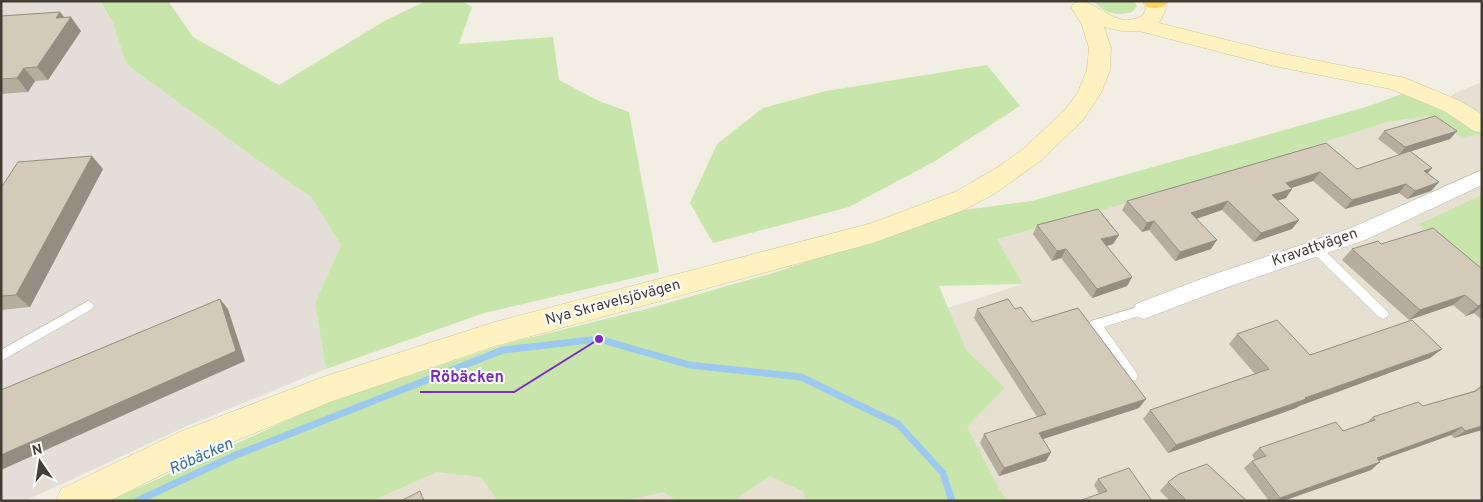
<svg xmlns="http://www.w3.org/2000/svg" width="1483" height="502" font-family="Overpass,sans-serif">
	<rect width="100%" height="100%" fill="#f2eee3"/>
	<!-- residential -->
	<path fill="#e5e0d1" d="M1482 82V501H372L437 472 1023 284 997 239 1185 187 1387 122 1427 116 1455 93Z"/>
	<!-- industrial -->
	<path fill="#e3dfd8" d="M1 1H99L113 23 126 64 252 156 311 197 341 245 315 303 326 369 187 426 25 501H1Z"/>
	<!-- green -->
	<g fill="#c8e6ab">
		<path d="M100 1H168L193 37 279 85 386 20 426 1H462L472 7 459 44 553 37 559 80 599 101 629 112 659 272 484 313 326 369 315 303 341 245 311 197 252 156 126 64 113 23Z"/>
		<path d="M1095 1H1134L1137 6 1132 12C1119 16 1102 14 1095 1Z"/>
		<path d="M987 65 1020 106 935 161 849 207 713 243 690 203 717 144 763 108 826 91Z"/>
		<path d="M1404 93 1482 130V134L1463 137 1427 116 1387 122 1185 187 997 239 1023 284 939 286 966 350 1005 388 967 427 999 489 1008 501H806L804 492 770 476 733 501H676L664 492 621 501H498L481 477 437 472 372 501H109L324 404 505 344 650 308 773 273 964 210 1032 201 1366 107Z"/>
		<path d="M1482 195V265L1469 269 1419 224Z"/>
	</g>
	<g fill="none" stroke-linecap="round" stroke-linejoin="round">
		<!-- stream -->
		<path stroke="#9ec9ef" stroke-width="7" d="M137 501 236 455 503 350 599 339 689 365 801 377 898 424 943 473 952 501"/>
		<!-- lane casing -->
		<g stroke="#bdb6a6" stroke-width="1">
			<g id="lane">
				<path d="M1316 245 1320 246 1387 311 1389 314 1387 317 1383 319 1379 317 1312 252 1310 249 1312 246Z"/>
				<path d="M88 301 92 303 94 306 92 309 1 361V350Z"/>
				<path d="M1144 305 1148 307 1150 310 1148 313 1104 327 1136 372 1138 376 1136 380 1132 381 1128 380 1089 325 1091 321Z"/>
			</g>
		</g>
		<!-- street casing -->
		<g stroke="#bdb6a6" stroke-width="1">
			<path id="street" d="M1482 170V185L1365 240 1225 288 1144 319 1136 316 1133 310 1136 304 1209 276 1351 228Z"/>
		</g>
		<!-- secondary casing -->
		<g stroke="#d2c592" stroke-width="1">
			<path id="secondary" d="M1083 1C1101 6 1120 30 1143 15L1146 9 1143 1H1163L1166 9 1159 23 1274 52 1405 78 1460 101 1482 114V133L1474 131 1444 111 1391 89 1274 66 1139 31H1122L1104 27 1111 48 1110 70 1101 93 1082 121 1039 162 994 194 964 210 873 243 495 346 330 402 206 453 109 501H56L61 489 182 431 323 377 495 322 872 223 957 191 998 167 1022 150 1065 110 1078 92 1087 70 1089 48 1082 25 1071 7 1074 3Z"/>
		</g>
		<!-- highway casing -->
		<g stroke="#dca932" stroke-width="1">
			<path id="highway" d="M1145 1H1168C1163 9 1155 9 1147 7L1144 3Z"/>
		</g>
		<!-- lane -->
		<use href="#lane" fill="#fff" fill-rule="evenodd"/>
		<!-- street -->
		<use href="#street" fill="#fff" fill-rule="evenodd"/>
		<!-- secondary -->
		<use href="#secondary" fill="#fef3c0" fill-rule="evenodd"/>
		<!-- highway -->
		<use href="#highway" fill="#fdd462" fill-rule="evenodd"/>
	</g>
	<!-- wall -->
	<g fill="#b5ae9f">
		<path d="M60 12 64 18 81 31 48 80 35 81 28 92 1 94V16Z"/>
		<path d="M1384 131H1457L1450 139 1399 155 1378 139Z"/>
		<path d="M1326 143 1357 169 1432 168 1428 173 1439 182 1431 191 1407 199 1399 193 1345 209 1313 181 1291 188 1286 198 1277 201 1299 220 1292 229 1254 242 1222 210 1196 219 1211 249 1175 261 1149 230 1142 232 1122 210 1127 201Z"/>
		<path d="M103 169 30 307 1 310V188Z"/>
		<path d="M1037 225 1113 244 1107 246 1132 277 1127 286 1092 298 1061 258 1052 261 1033 234Z"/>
		<path d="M1381 244 1482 269V320L1474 313 1466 316 1453 305 1409 320 1342 260 1352 249Z"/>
		<path d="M977 309H1015L1139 408 1043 439 1051 452 1046 461 999 476 980 443 984 434 1037 417 974 318Z"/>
		<path d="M1237 334 1310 355 1442 349 1430 358 1299 406 1296 408 1168 453 1143 419 1150 410 1255 374 1229 344Z"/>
		<path d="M1482 385V430L1454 438 1451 435 1379 461 1380 462 1371 470 1283 501H1269L1244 468 1252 461 1255 460 1252 455 1259 448 1343 431 1367 422 1373 417 1423 406 1474 391Z"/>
		<path d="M1098 479 1152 501 1099 494 1094 485Z"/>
		<path d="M1168 482 1247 501H1170L1160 491Z"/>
	</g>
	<!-- shaded-wall -->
	<g fill="#948d82">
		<path d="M60 12 68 22 71 17 81 31 48 80 37 67 56 18Z"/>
		<path d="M24 68 35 81 28 92 17 78Z"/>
		<path d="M1457 131 1450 139 1399 155 1405 147Z"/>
		<path d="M92 156 103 169 30 307 16 295Z"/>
		<path d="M1432 168 1424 177V171Z"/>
		<path d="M1320 172 1313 181 1279 192 1286 183Z"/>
		<path d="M1439 182 1431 191 1407 199 1415 191Z"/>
		<path d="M1406 184 1399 193 1345 209 1352 200Z"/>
		<path d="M1292 189 1286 198 1266 204 1272 195Z"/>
		<path d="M1228 201 1222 210 1186 222 1191 213Z"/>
		<path d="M1299 220 1292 229 1254 242 1261 233Z"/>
		<path d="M1154 221 1149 230 1142 232 1147 223Z"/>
		<path d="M1119 235 1113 244 1096 249 1101 239Z"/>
		<path d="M1217 240 1211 249 1175 261 1180 252Z"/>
		<path d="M1066 249 1061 258 1052 261 1057 251Z"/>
		<path d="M1132 277 1127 286 1092 298 1097 289Z"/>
		<path d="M1465 295 1453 305 1409 320 1420 310Z"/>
		<path d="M220 299 228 309 245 361 1 470V455Z"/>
		<path d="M1482 304V306L1474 313 1466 316 1478 306Z"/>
		<path d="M1442 349 1430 358 1299 406 1296 408 1168 453 1176 445Z"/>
		<path d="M1146 399 1139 408 1034 442 1039 433Z"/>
		<path d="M1482 426V430L1454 438 1465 431Z"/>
		<path d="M1462 427 1451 435 1367 465 1377 458Z"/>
		<path d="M1051 452 1046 461 999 476 1004 468Z"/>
		<path d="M1380 462 1371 470 1283 501H1276L1280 498Z"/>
	</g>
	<!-- building -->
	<g fill="#d3cab9" stroke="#948d82">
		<path d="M60 12 56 18 71 17 37 67 24 68 17 78 1 79V16Z"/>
		<path d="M1435 116 1457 131 1405 147 1384 131Z"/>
		<path d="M1326 143 1357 169 1410 151 1432 168 1424 171 1439 182 1415 191 1406 184 1352 200 1320 172 1286 183 1292 189 1272 195 1299 220 1261 233 1228 201 1191 213 1217 240 1180 252 1154 221 1147 223 1127 201Z"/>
		<path d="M92 156 16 295 1 296V188L18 162Z"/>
		<path d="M1098 209 1119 235 1101 239 1132 277 1097 289 1066 249 1057 251 1037 225Z"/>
		<path d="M1433 228 1482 269V304L1478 306 1465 295 1420 310 1352 249 1378 241 1381 244Z"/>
		<path d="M220 299 236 351 1 455V390Z"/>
		<path d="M1008 299 1015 309 1021 307 1032 322 1078 308 1146 399 1039 433 1051 452 1004 468 984 434 1046 414 977 309Z"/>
		<path d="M1277 320 1310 355 1412 320 1442 349 1305 398 1306 399 1176 445 1150 410 1269 369 1237 334Z"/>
		<path d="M1482 386V426L1465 431 1462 427 1377 458 1380 462 1280 498 1252 461 1266 456 1259 448 1336 422 1343 431 1375 420 1373 417 1418 402 1423 406 1476 391Z"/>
		<path d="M1207 464 1247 501H1187L1168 482 1179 474Z"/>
		<path d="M1129 468 1152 501H1079L1107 491 1098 479Z"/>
		<path d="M420 491 424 501H401Z"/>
	</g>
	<g text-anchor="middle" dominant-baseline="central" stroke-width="4" stroke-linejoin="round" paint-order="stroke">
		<!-- street labels -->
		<g font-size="15" fill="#433e33" stroke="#fff">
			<text transform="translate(1315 248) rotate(-19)">Kravattvägen</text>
			<text transform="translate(613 303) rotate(-15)">Nya Skravelsjövägen</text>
		</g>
		<!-- water labels -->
		<g font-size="16" font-style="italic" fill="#2e6fae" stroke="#fff">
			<text transform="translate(201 457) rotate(-24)">Röbäcken</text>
		</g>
	</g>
	<!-- callouts -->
	<path fill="none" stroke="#7b2cbf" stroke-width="2" d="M599 339L514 392H420"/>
	<circle fill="#7b2cbf" stroke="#fff" stroke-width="2" cx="599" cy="339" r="5"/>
	<g font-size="16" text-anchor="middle" font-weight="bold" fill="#7b2cbf" stroke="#fff" stroke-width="4" stroke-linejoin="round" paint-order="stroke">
		<text x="467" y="382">Röbäcken</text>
	</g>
	<!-- border -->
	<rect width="1483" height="502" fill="none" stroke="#433e33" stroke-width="5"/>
	<!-- north arrow -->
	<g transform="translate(40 462) rotate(347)" stroke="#ffffff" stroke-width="4" paint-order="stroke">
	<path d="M0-4L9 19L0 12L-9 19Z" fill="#433e33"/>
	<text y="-8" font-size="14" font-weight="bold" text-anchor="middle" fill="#433e33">N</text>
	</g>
</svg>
